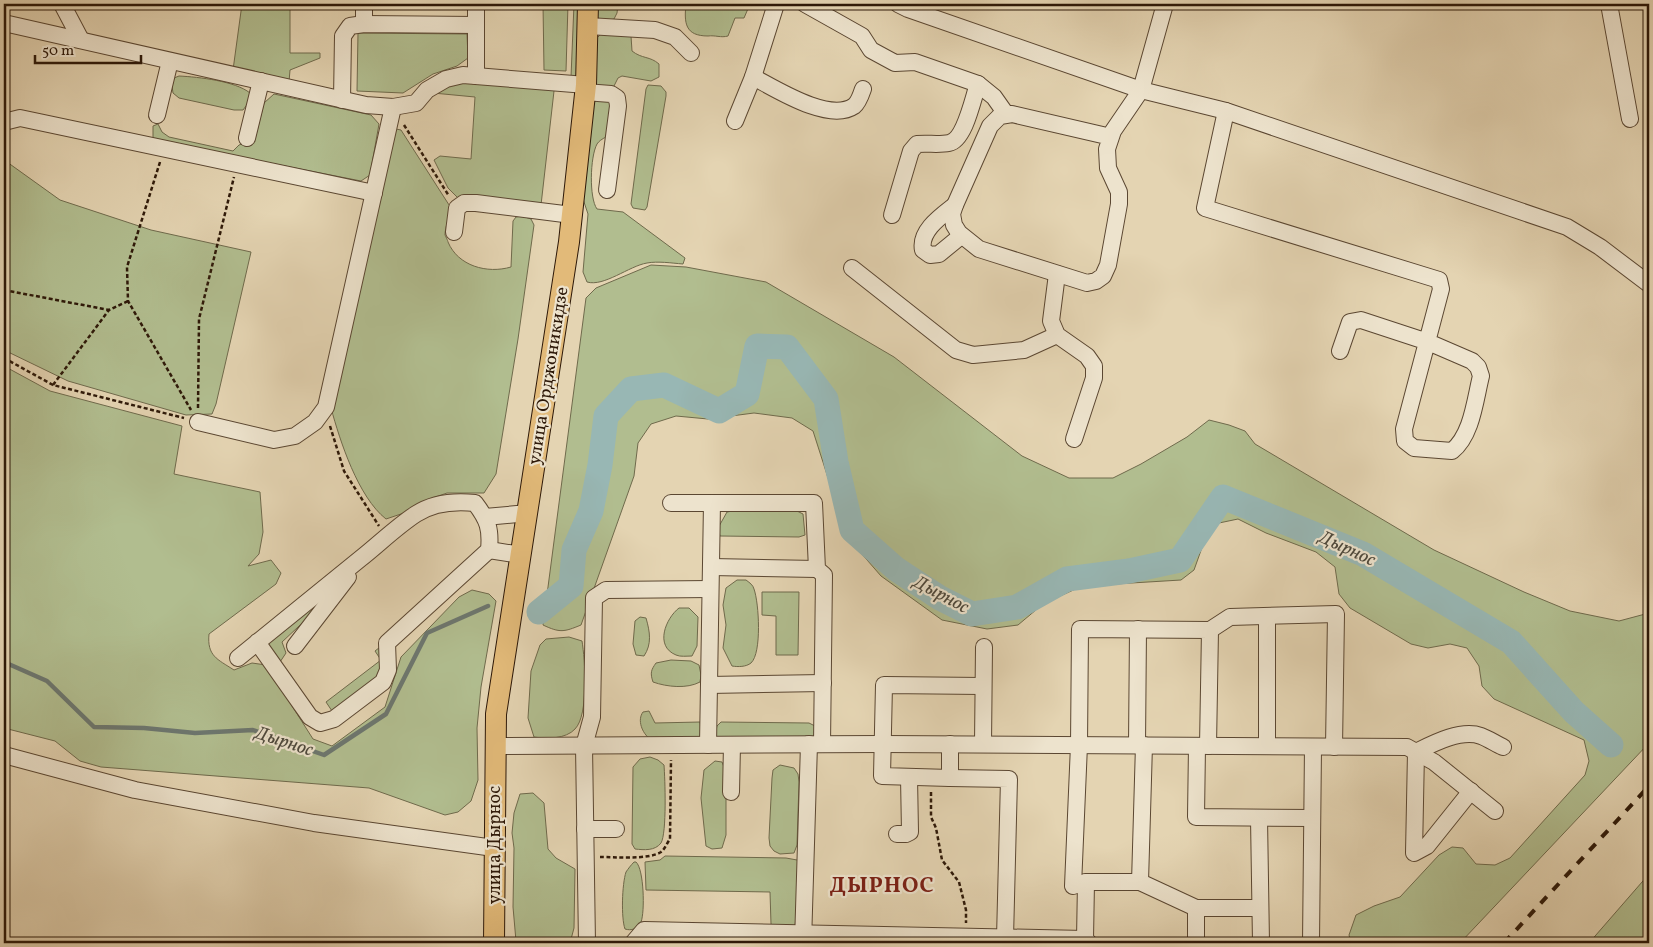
<svg xmlns="http://www.w3.org/2000/svg" width="1653" height="947" font-family="Vollkorn,serif">
	<rect width="100%" height="100%" fill="#e4d4b2"/>
	<filter id="stains"><feTurbulence type="fractalNoise" baseFrequency=".004" numOctaves="4"/><feColorMatrix values="0 0 0 0 .2 0 0 0 0 .09 0 0 0 0 .02 0 0 0 .5 -.17"/></filter>
	<radialGradient id="worn" r=".72"><stop offset=".6" stop-color="#630" stop-opacity="0"/><stop offset="1" stop-color="#630" stop-opacity=".3"/></radialGradient>
	<!-- green -->
	<g fill="#b1bd8f" stroke="#6f6a4c">
		<path d="M242 4H290V53H320V58L290 70 289 82 233 70Z"/>
		<path d="M543 4H568L566 71 544 70Z"/>
		<path d="M574 4H582L579 78 571 77Z"/>
		<path d="M597 4H618L617 13 614 19 607 21H598L596 16Z"/>
		<path d="M686 4H750L744 18H735L728 36C721 38 715 35 708 36 685 36 684 23 686 4Z"/>
		<path d="M358 33 467 34 468 58 457 66 433 74 403 93 357 91Z"/>
		<path d="M601 34 631 36 632 51C642 59 650 56 659 64V77L651 81 622 76 618 78 613 88 594 89 597 38Z"/>
		<path d="M179 76C199 77 235 81 250 93L249 102 243 110H234L179 98 173 93 172 86 174 78Z"/>
		<path d="M464 79 552 86 554 91 541 205 459 199 448 188 434 160 440 156 471 159 475 97 433 93Z"/>
		<path d="M648 85 661 86 666 92V96L647 207 645 210 633 208 631 204 646 89Z"/>
		<path d="M274 94 371 115 379 124 370 175 361 181 153 140V126L158 124 162 132 169 137 233 151 239 145 255 139 264 103Z"/>
		<path d="M593 97 611 102 606 137C602 139 599 141 597 144 590 157 589 198 597 209L623 212 685 258 683 264C671 263 658 261 647 263 629 266 604 287 587 282L583 272 588 214 583 199Z"/>
		<path d="M396 129 401 130 451 208C450 215 445 227 445 235 445 235 448 241 448 242 458 266 487 274 511 267L513 221 516 217 522 216 531 219 534 225 518 339 496 474 484 493H447L427 500 407 512 386 519C358 497 340 441 331 408Z"/>
		<path d="M4 157 7 162 60 200 151 230 251 252 216 404 212 414 186 415 68 381 4 350Z"/>
		<path d="M651 265 686 267 766 282 894 357 1022 456 1069 478H1113L1141 464 1187 437 1209 420 1229 425 1245 431 1255 444 1434 550 1524 592 1570 611 1619 621 1649 613V743L1460 943H1351L1349 935 1356 915 1374 906 1400 897 1439 855 1452 847 1463 848 1476 864 1495 865 1510 858 1585 775 1589 761 1584 740 1494 699 1482 686 1479 666 1467 648 1450 644 1428 648 1411 644 1350 608 1339 594 1335 567 1316 552 1266 533 1238 519 1219 523 1204 542 1194 570 1181 580 1082 586 1043 604 1018 625 987 629 942 620 881 576 847 537 813 431 792 418 754 413 708 419 676 416 651 424 638 443 634 476 581 625C564 632 560 633 543 625L586 298 596 288Z"/>
		<path d="M4 366 50 391 182 426 174 474 260 492 263 532 259 554 248 566 271 560 281 573 276 584 209 634C207 656 217 659 234 670L252 663 266 665 313 739 332 746 385 707 401 657 459 597 472 590 489 594 496 601 481 687 477 728 478 780 471 801 458 812 445 815 369 788 101 767 80 761 55 741 4 728Z"/>
		<path d="M744 509H793L803 514 805 535 799 537 720 536 718 528 727 512Z"/>
		<path d="M737 580H746C750 583 753 585 754 589 759 603 762 653 751 663 746 667 738 667 732 666L723 648 726 625 723 605 726 588Z"/>
		<path d="M762 592H799L798 655H776V616L762 615Z"/>
		<path d="M314 604H318L314 612 282 642 286 653 280 662 270 654 267 640Z"/>
		<path d="M679 608H689L698 617 697 646 692 656C687 656 680 657 676 655 654 646 666 618 679 608Z"/>
		<path d="M640 617 646 618C650 632 652 644 644 656L636 655 633 644 635 621Z"/>
		<path d="M569 637 582 641C585 659 589 715 575 729 566 739 547 739 534 737L528 718 531 671 540 645 546 639Z"/>
		<path d="M384 644 385 673 334 714 326 702 381 660 375 651Z"/>
		<path d="M671 660 691 661 699 665 701 675 700 682C687 689 667 687 653 682 650 673 651 670 656 663Z"/>
		<path d="M649 711 655 723 700 722 702 734 700 738 650 739C642 733 637 720 643 712Z"/>
		<path d="M721 722 809 723 815 726 816 739 714 738 717 726Z"/>
		<path d="M650 757 658 760 664 765C665 778 667 833 661 843 655 851 644 850 635 849L632 844 633 767 640 759Z"/>
		<path d="M715 761 722 762 726 772V835L722 848 712 849 706 846 701 798 704 770Z"/>
		<path d="M780 765 794 768 798 774 799 782 797 845 794 853 780 854 774 851 770 846 769 838 772 778 773 770Z"/>
		<path d="M533 793 544 803 548 849 556 858 575 869 574 928 570 943H517L516 941 513 907 514 848 512 833 514 813 520 794Z"/>
		<path d="M665 856 786 858 797 860 801 864 795 927H775L771 924 770 892 646 890 645 862 660 860Z"/>
		<path d="M634 862H636C644 869 645 912 641 922 638 929 631 931 625 929 621 918 622 884 626 872 628 869 631 865 634 862Z"/>
		<path d="M1649 874V943H1589Z"/>
	</g>
	<g fill="none" stroke-linecap="round" stroke-linejoin="round">
		<!-- stream -->
		<path stroke="#6d776f" stroke-width="4.5" d="M4 662 47 681 94 727 144 728 195 733 253 730 324 755 386 714 427 633 488 606"/>
		<!-- river -->
		<path stroke="#98b7b4" stroke-width="25" d="M539 612 571 586 574 550 591 511 600 465 606 416 631 389 664 385 719 411 747 394 757 346 787 347 826 399 836 462 852 530 896 569 940 598 972 614 1017 607 1067 579 1129 571 1180 560 1223 497 1363 554 1511 642 1574 712 1611 745"/>
		<!-- minor casing -->
		<g stroke="#5b4732" stroke-width="18">
			<g id="minor">
				<path d="M62 4 81 40"/>
				<path d="M364 4V24"/>
				<path d="M476 4V76"/>
				<path d="M805 4 862 36 871 50 895 63 915 62 978 84 994 97 1006 114"/>
				<path d="M898 4 908 9 1141 90 1226 111 1567 227 1600 247 1649 284"/>
				<path d="M1609 4 1630 119"/>
				<path d="M4 23 366 105 393 107 416 103 427 90 446 79 463 75 586 85"/>
				<path d="M588 26 655 30 675 37 691 53"/>
				<path d="M753 77C776 89 829 123 854 106 858 103 861 95 863 89"/>
				<path d="M585 92 611 94 617 98 618 106 607 190"/>
				<path d="M342 100 343 36 350 26 364 24 476 25"/>
				<path d="M1226 111 1205 208 1439 280 1441 289 1404 429 1405 441 1414 448 1452 451C1472 435 1475 400 1481 376L1478 367 1472 361 1428 342 1361 320 1350 322 1340 351"/>
				<path d="M157 115 170 61"/>
				<path d="M735 121 753 77 776 4"/>
				<path d="M4 122 20 118 374 193"/>
				<path d="M1111 137 1012 114 1000 116 990 126 955 205 952 214 954 225 959 233 979 249 1087 283 1096 281 1103 276 1108 265 1119 204V192L1108 168 1107 149 1113 131 1141 90 1165 4"/>
				<path d="M247 138 261 81"/>
				<path d="M955 205C941 216 919 231 923 250L930 255 939 254 961 236"/>
				<path d="M892 215 911 151 917 144C928 143 939 145 949 143 965 140 973 98 978 84"/>
				<path d="M454 232 457 208 464 203H476L572 215"/>
				<path d="M852 268 956 350 973 355 1024 350 1057 335"/>
				<path d="M1057 274 1051 321 1057 335 1087 356 1094 366V378L1074 439"/>
				<path d="M198 422 274 440 295 436 315 422 326 407 393 107"/>
				<path d="M671 503H814L817 569 824 575 822 744"/>
				<path d="M485 517 528 513"/>
				<path d="M489 550 521 555"/>
				<path d="M711 567 817 569"/>
				<path d="M1267 616V746"/>
				<path d="M1210 630 1230 617 1336 614 1334 747"/>
				<path d="M295 646 348 577"/>
				<path d="M238 658C279 625 319 592 360 559 378 545 396 527 416 514 433 503 456 501 475 503 488 520 491 529 489 550L387 643 388 670 383 682 334 719 320 723 310 717 257 642"/>
				<path d="M709 685 823 683"/>
				<path d="M950 744V778L882 776 884 685 983 686"/>
				<path d="M983 744 984 647"/>
				<path d="M708 745 712 503"/>
				<path d="M1137 745 1138 629"/>
				<path d="M1144 745 1140 882 1196 908"/>
				<path d="M495 746 883 744 1407 747 1434 762 1495 811"/>
				<path d="M1197 746 1196 817 1312 818"/>
				<path d="M4 755 135 790 314 823 494 848"/>
				<path d="M950 778 1009 779 1005 938"/>
				<path d="M1471 791 1427 846 1414 853 1416 752C1434 743 1461 729 1481 736 1489 739 1496 744 1503 747"/>
				<path d="M731 792 732 745"/>
				<path d="M1259 818 1261 943"/>
				<path d="M585 829H616"/>
				<path d="M897 834H906L910 832 909 777"/>
				<path d="M1086 882 1073 886 1079 745 1080 629 1210 630 1208 746"/>
				<path d="M587 943 584 746 592 717 594 598 606 590 710 589"/>
				<path d="M633 943 644 930 1085 939"/>
				<path d="M803 943 809 744"/>
				<path d="M1089 943 1085 939 1086 882H1140"/>
				<path d="M1196 943V908H1260"/>
				<path d="M1311 943 1313 747"/>
			</g>
		</g>
		<!-- major casing -->
		<g stroke="#2d1808" stroke-width="22">
			<path id="major" d="M494 943 496 714 569 242 586 85 588 4"/>
		</g>
		<!-- path -->
		<g stroke="#2d1808" stroke-width="2.5" stroke-dasharray="4 2.5" stroke-linecap="butt">
			<path d="M404 125 449 196"/>
			<path d="M160 162 127 267 128 301 191 410"/>
			<path d="M4 290 109 310"/>
			<path d="M4 358 53 385 184 418"/>
			<path d="M53 385 109 310 128 301"/>
			<path d="M198 408 199 319 234 177"/>
			<path d="M330 426 344 471 379 526"/>
			<path d="M931 792V817L936 828 942 860 959 882 966 910V923"/>
			<path d="M600 857C614 857 649 860 661 852 665 849 667 843 670 839L671 760"/>
		</g>
		<!-- minor -->
		<use href="#minor" stroke="#ede3cd" stroke-width="16"/>
		<!-- major -->
		<use href="#major" stroke="#e2ba79" stroke-width="20"/>
		<!-- rail -->
		<path stroke="#2d1808" stroke-width="4" stroke-dasharray="9 9" stroke-linecap="butt" d="M1504 943 1649 786"/>
	</g>
	<g text-anchor="middle" dominant-baseline="central" stroke-width="4.5" stroke-linejoin="round" paint-order="stroke">
		<!-- street labels -->
		<g font-size="18" fill="#2d1808" stroke="#ede3cd">
			<text transform="translate(549 376) rotate(-81)">улица Орджоникидзе</text>
			<text transform="translate(495 845) rotate(-90)">улица Дырнос</text>
		</g>
		<!-- water labels -->
		<g font-size="19" font-style="italic" fill="#4d483c" stroke="#ede3cd">
			<text transform="translate(1347 549) rotate(25)">Дырнос</text>
			<text transform="translate(941 595) rotate(28)">Дырнос</text>
			<text transform="translate(284 742) rotate(18)">Дырнос</text>
		</g>
		<!-- district labels -->
		<g font-size="22" font-weight="bold" letter-spacing="1" fill="#7a1f14" stroke="#ede3cd">
			<text x="882" y="886">ДЫРНОС</text>
		</g>
	</g>
	<!-- margin -->
	<rect width="1653" height="947" fill="none" stroke="#e4d4b2" stroke-width="20"/>
	<rect x="5" y="5" width="1643" height="937" fill="none" stroke="#2d1808" stroke-width="2.5"/>
	<rect x="10" y="10" width="1633" height="927" fill="none" stroke="#2d1808"/>
	<!-- scale -->
	<path d="M35 55v8h106v-8" fill="none" stroke="#2d1808" stroke-width="2.5"/>
	<text x="42" y="55" font-size="15" fill="#2d1808" stroke="#ede3cd" stroke-width="4" paint-order="stroke">50 m</text>
	<rect width="100%" height="100%" filter="url(#stains)"/>
	<rect width="100%" height="100%" fill="url(#worn)"/>
</svg>
